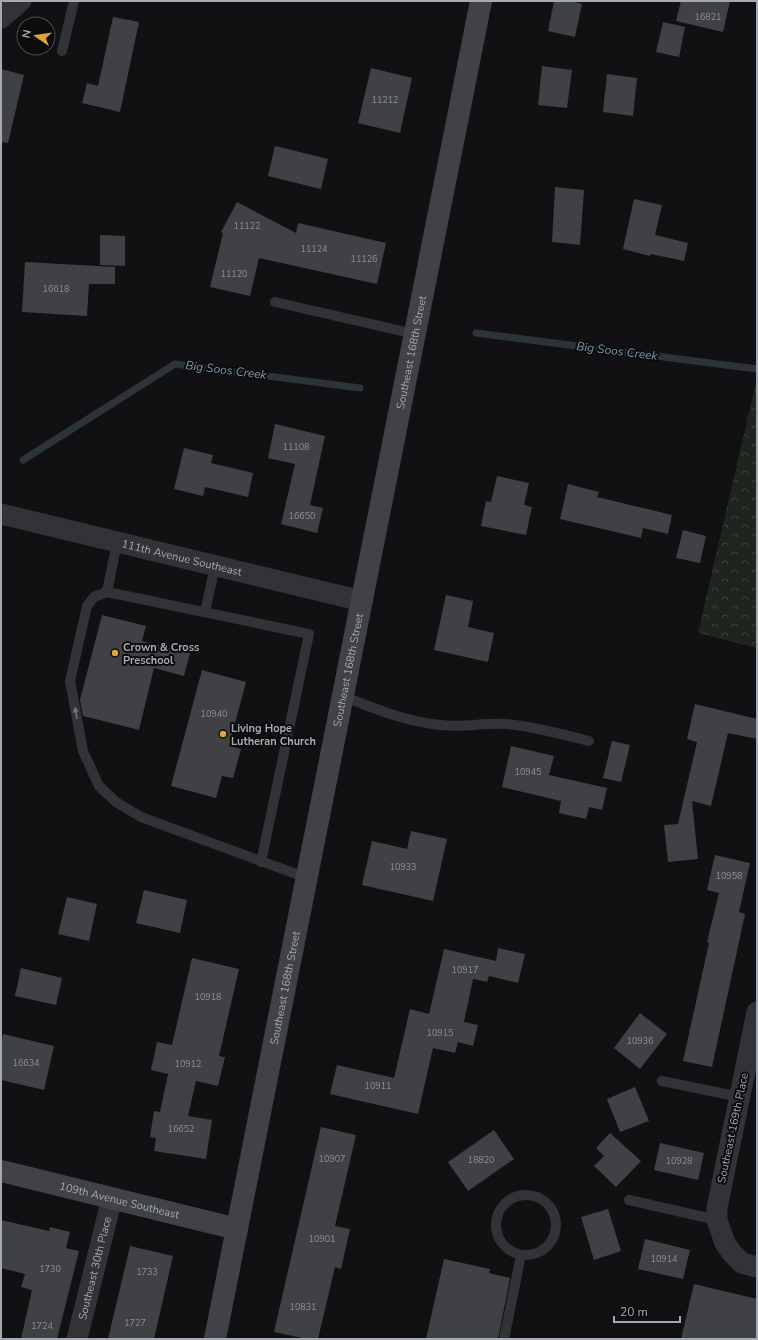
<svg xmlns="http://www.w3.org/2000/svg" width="758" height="1340" font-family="'Nunito Sans',sans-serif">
	<defs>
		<pattern id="forest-crowns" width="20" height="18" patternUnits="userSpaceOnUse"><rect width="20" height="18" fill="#1e251e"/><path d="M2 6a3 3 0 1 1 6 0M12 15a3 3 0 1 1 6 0" fill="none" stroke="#3c423c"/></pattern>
	</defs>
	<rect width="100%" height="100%" fill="#111113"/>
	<!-- forest -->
	<path fill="url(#forest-crowns)" d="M757 378V648L698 633Z"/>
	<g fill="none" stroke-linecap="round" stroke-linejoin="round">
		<!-- stream -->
		<g stroke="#2c343a" stroke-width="7">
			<path d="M476 333 757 369"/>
			<path d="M23 460 175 364 360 388"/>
		</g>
	</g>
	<!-- building -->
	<g fill="#404145">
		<path d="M554 1H570L582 4 575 37 548 31Z"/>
		<path d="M681 1H730L723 32 676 21Z"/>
		<path d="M113 17 139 22 120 112 82 103 87 83 98 86Z"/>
		<path d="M663 22 685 27 679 57 656 52Z"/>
		<path d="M542 66 572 70 567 108 538 105Z"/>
		<path d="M371 68 412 78 400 133 358 123Z"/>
		<path d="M1 69 24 75 8 143 1 142Z"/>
		<path d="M607 74 637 78 633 116 603 112Z"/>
		<path d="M275 146 328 159 321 189 268 176Z"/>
		<path d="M555 187 584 190 580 245 552 242Z"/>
		<path d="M634 199 662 205 655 235 688 243 684 261 651 254 650 256 623 249Z"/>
		<path d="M237 202 296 233 298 223 386 243 377 284 259 258 250 296 210 287 223 233 221 232Z"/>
		<path d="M100 235 125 236V266L100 265Z"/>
		<path d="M25 262 115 267V284H89L87 316 22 312Z"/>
		<path d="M275 424 325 436 310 505 323 508 317 533 281 524 295 464 268 458Z"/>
		<path d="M184 448 213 455 211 463 253 473 248 497 205 487 203 496 174 489Z"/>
		<path d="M497 476 529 483 524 505 532 507 526 535 481 526 486 501 491 502Z"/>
		<path d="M568 484 599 492 597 497 672 515 668 534 643 528 641 538 560 519Z"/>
		<path d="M683 530 706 536 700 563 676 558Z"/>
		<path d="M446 595 473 601 468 627 494 633 488 662 434 650Z"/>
		<path d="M102 615 146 626 142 641 190 653 184 676 154 668 139 730 83 716 80 700Z"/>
		<path d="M202 670 246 682 229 746 241 749 233 778 222 776 216 798 171 786Z"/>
		<path d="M695 704 757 719V739L728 733 711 806 692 801 698 859 668 862 664 825 678 824 697 742 687 739Z"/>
		<path d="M612 741 630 745 621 782 603 778Z"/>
		<path d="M511 746 554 756 549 775 607 788 602 810 589 807 586 819 559 813 561 801 502 787Z"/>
		<path d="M411 831 447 839 433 901 362 885 372 841 407 849Z"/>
		<path d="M715 855 750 863 739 912 745 914 712 1067 683 1061 709 943 707 942 719 893 707 890Z"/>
		<path d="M144 890 187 900 180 933 136 923Z"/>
		<path d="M67 897 97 904 89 941 58 934Z"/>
		<path d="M498 948 525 954 518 983 489 976 487 982 473 979 464 1022 478 1025 473 1046 458 1042 455 1053 433 1048 418 1114 330 1094 337 1065 394 1078 410 1009 429 1014 444 949 496 961Z"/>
		<path d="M192 958 239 969 219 1056 225 1057 218 1086 196 1081 188 1116 212 1120 206 1159 154 1151 156 1138 150 1137 154 1111 160 1112 168 1074 151 1070 157 1042 172 1045Z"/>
		<path d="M21 968 62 978 56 1005 15 996Z"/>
		<path d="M640 1013 667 1034 640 1069 614 1048Z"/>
		<path d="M3 1034 54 1046 44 1090 1 1080V1044Z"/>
		<path d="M635 1087 649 1121 620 1132 607 1099Z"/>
		<path d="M321 1127 356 1135 335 1226 350 1229 341 1269 335 1267 318 1339H307L274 1332Z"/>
		<path d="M494 1130 514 1159 468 1191 448 1162Z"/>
		<path d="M610 1133 641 1161 616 1187 594 1166 604 1156 596 1148Z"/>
		<path d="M660 1143 704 1153 698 1180 654 1170Z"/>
		<path d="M608 1209 621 1251 594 1260 581 1217Z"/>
		<path d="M1 1220 49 1231 50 1227 70 1232 66 1248 79 1251 57 1339H21L32 1290 21 1287 25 1274 1 1268Z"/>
		<path d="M645 1239 690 1250 683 1279 638 1269Z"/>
		<path d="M130 1246 173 1256 154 1339H108Z"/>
		<path d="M444 1259 490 1269 489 1273 510 1278 498 1339H426Z"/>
		<path d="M694 1284 757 1299V1339H681Z"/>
	</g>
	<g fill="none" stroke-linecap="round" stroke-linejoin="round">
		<!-- lane -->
		<g stroke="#333337" stroke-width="10">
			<path d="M62 51 74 1"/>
			<path d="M275 302 415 334"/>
			<path d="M117 542 107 592 309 634 261 862"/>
			<path d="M107 592 94 597 87 606 70 681 83 751 99 786 116 802 141 817 307 878"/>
			<path d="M205 612 215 566"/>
			<path d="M343 696C375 709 407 722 441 725 464 728 486 722 508 724 535 727 562 734 589 741"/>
			<path d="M662 1081 740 1097"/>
			<circle cx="526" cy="1225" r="30"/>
			<path d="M629 1200 717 1220"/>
			<path d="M504 1339 521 1255"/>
		</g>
		<!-- street -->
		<g stroke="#333337" stroke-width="21">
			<path d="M1 18 21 1"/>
			<path id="s1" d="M1 514 362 601"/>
			<path d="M757 1012 717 1208V1220L725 1243 732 1253 742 1263 757 1267"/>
			<path id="s2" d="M77 1339 112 1198"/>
		</g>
		<!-- secondary -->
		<g stroke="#414247" stroke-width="22">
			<path id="s3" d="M1 1171 237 1229"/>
			<path id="s4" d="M215 1339 481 1"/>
		</g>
	</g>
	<!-- one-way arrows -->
	<defs><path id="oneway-solid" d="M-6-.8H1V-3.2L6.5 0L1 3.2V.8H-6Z"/></defs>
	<use fill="#71747b" href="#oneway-solid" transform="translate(76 713) rotate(-101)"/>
	<!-- markers -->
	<g fill="#e2a33a" stroke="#0c0c0d" stroke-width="1.5">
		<circle cx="115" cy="653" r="4"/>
		<circle cx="223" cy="734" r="4"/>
	</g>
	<g text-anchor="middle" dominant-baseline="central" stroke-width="4" stroke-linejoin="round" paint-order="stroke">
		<!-- number labels -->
		<g font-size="9" fill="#8b8f97">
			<text x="708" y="17">16821</text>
			<text x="385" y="100">11212</text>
			<text x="247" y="226">11122</text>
			<text x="314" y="249">11124</text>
			<text x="364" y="259">11126</text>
			<text x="234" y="274">11120</text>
			<text x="56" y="289">16618</text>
			<text x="296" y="447">11108</text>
			<text x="302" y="516">16650</text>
			<text x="214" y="714">10940</text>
			<text x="528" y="772">10945</text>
			<text x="403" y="867">10933</text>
			<text x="729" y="876">10958</text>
			<text x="465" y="970">10917</text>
			<text x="208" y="997">10918</text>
			<text x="440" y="1033">10915</text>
			<text x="640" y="1041">10936</text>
			<text x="26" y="1063">16634</text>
			<text x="188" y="1064">10912</text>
			<text x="378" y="1086">10911</text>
			<text x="181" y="1129">16652</text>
			<text x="332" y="1159">10907</text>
			<text x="481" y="1160">18820</text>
			<text x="679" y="1161">10928</text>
			<text x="322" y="1239">10901</text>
			<text x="664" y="1259">10914</text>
			<text x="50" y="1269">1730</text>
			<text x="147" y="1272">1733</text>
			<text x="303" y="1307">10831</text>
			<text x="135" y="1323">1727</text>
			<text x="42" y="1326">1724</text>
		</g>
		<!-- street labels -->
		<g font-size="11" fill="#a4a9b2" stroke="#0c0c0d">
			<text stroke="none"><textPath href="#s4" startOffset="1006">Southeast 168th Street</textPath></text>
			<text stroke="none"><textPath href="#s1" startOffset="186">111th Avenue Southeast</textPath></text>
			<text stroke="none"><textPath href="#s4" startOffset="682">Southeast 168th Street</textPath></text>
			<text stroke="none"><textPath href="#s4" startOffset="358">Southeast 168th Street</textPath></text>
			<text transform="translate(733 1128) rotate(-78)">Southeast 169th Place</text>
			<text stroke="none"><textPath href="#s3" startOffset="122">109th Avenue Southeast</textPath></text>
			<text stroke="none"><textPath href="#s2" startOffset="73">Southeast 30th Place</textPath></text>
		</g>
		<!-- poi labels -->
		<g font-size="11" font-weight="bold" fill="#a4a9b2" stroke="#0c0c0d" text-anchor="start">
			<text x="123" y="647">Crown &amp; Cross<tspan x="123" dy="13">Preschool</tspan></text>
			<text x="231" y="728">Living Hope<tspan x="231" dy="13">Lutheran Church</tspan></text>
		</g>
		<!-- water labels -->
		<g font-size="12" font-style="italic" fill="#7d97ab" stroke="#0c0c0d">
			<text transform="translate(617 351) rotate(7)">Big Soos Creek</text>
			<text transform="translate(226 370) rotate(7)">Big Soos Creek</text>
		</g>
	</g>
	<!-- border -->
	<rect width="758" height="1340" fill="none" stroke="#a4a9b2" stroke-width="4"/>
	<!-- north arrow -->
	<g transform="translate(36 36) rotate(283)"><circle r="19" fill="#0c0c0d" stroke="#494b4f"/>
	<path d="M0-3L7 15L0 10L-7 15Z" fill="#e2a33a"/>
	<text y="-6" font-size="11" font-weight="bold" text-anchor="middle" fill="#a4a9b2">N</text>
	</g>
	<!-- scale -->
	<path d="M614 1316v6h66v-6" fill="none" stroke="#a4a9b2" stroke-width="2"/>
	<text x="620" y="1316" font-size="12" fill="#a4a9b2" stroke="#0c0c0d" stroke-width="3" paint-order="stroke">20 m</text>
</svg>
